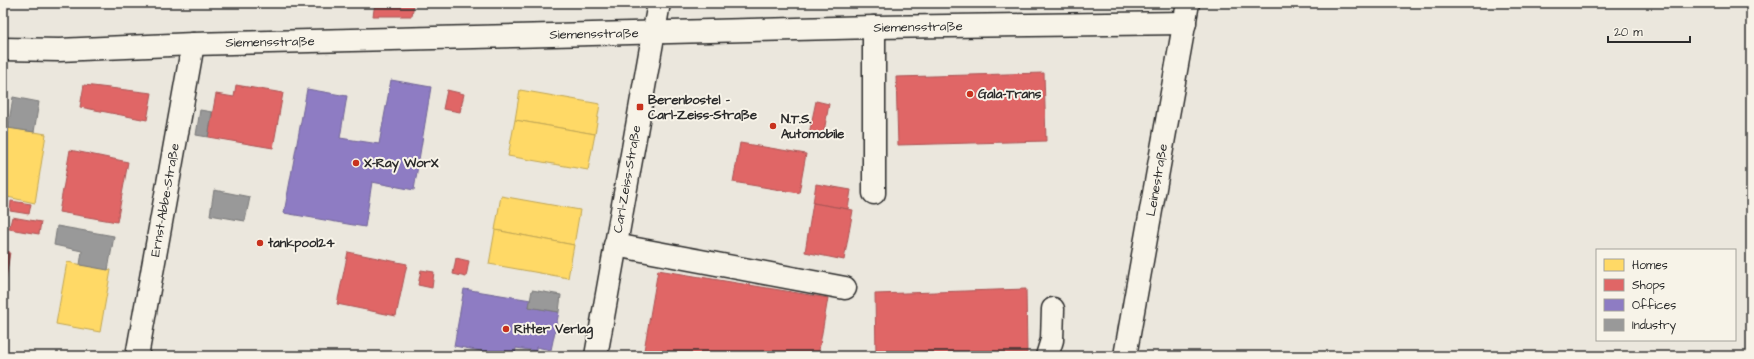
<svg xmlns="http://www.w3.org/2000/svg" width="1754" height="359" font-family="'Architects Daughter',sans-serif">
	<rect width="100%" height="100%" fill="#ebe7dd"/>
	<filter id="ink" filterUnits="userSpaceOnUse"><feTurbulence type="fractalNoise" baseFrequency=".025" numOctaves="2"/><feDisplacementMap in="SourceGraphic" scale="8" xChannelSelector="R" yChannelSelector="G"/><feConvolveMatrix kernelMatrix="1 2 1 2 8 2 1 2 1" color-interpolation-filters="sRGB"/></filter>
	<g filter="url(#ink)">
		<!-- homes -->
		<g fill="#ffd966" stroke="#bfa554">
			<path d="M520 90 600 104 595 134 515 120Z"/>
			<path d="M515 120 595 134 588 170 508 156Z"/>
			<path d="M5 127 46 134 35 203 3 196V139Z"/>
			<path d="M501 196 580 210 574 245 495 230Z"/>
			<path d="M495 230 574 245 568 278 489 264Z"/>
			<path d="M67 262 111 270 100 332 56 324Z"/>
		</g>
		<!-- shops -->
		<g fill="#e06666" stroke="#aa5454">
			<path d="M375 3H414L412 16H373Z"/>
			<path d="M1044 73 1046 141 898 145 896 77Z"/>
			<path d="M84 85 152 93 147 120 80 107Z"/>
			<path d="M236 85 283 93 273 148 208 137 216 94 234 97Z"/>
			<path d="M447 90 464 94 460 112 443 109Z"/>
			<path d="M816 101 829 104 823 137 809 134Z"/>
			<path d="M740 143 806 154 799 193 733 182Z"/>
			<path d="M70 150 128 162 117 222 59 212Z"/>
			<path d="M816 184 851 190 848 209 813 203Z"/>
			<path d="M11 201 31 204 29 214 10 211Z"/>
			<path d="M813 203 853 210 844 260 805 252Z"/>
			<path d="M12 217 41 222 39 234 9 229Z"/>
			<path d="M3 251 10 252 3 298Z"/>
			<path d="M348 252 407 264 396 316 337 304Z"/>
			<path d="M456 258 469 261 466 277 453 274Z"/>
			<path d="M421 270 434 272 432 288 418 285Z"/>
			<path d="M658 270 828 298 818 356H643Z"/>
			<path d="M1026 289 1027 353 876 356 875 294Z"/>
		</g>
		<!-- offices -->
		<g fill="#8e7cc3" stroke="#706495">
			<path d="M391 80 431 87 414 190 372 182 365 227 284 213 307 89 347 96 340 138 379 144Z"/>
			<path d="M464 289 531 300 529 307 559 312 551 350 536 347V351L516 348 515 356H508L454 346Z"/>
		</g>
		<!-- industry -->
		<g fill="#999" stroke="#787878">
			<path d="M13 97 39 102 34 132 8 128Z"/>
			<path d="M200 110 212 112 208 137 196 135Z"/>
			<path d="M214 190 250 197 245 221 210 215Z"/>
			<path d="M57 226 114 236 108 270 80 265 82 251 54 245Z"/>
			<path d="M532 290 561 295 559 312 529 307Z"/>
		</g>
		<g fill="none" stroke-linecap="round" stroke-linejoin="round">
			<!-- minor casing -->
			<g stroke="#2b2b2b" stroke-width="25">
				<g id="minor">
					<path d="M874 27V193"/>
					<path d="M3 49 59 50 193 44 874 27 1185 23"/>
					<path d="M615 245 845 288"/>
					<path d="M137 356 193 44"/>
					<path d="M596 356 659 3"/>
					<path d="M1047 356 1052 340 1053 309"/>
					<path d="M1125 356 1188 3"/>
				</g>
			</g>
			<!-- minor -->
			<use href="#minor" stroke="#f7f3e8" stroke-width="22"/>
		</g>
	</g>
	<!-- markers -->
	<g fill="#c8321e" stroke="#f7f3e8" stroke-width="1.5">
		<circle cx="970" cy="94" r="4"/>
		<rect x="636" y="103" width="8" height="8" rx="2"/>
		<circle cx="773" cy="126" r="4"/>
		<circle cx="356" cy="163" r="4"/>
		<circle cx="260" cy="243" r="4"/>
		<circle cx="506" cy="329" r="4"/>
	</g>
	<g text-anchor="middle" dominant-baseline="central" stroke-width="4" stroke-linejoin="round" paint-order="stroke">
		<!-- street labels -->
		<g font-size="13" fill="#2b2b2b" stroke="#f7f3e8">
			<text transform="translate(918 27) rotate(-1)">Siemensstraße</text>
			<text transform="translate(594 34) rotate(-1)">Siemensstraße</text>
			<text transform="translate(270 42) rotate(-1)">Siemensstraße</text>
			<text transform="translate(627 179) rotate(-80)">Carl-Zeiss-Straße</text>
			<text transform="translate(1157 180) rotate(-80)">Leinestraße</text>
			<text transform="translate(165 200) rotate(-80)">Ernst-Abbe-Straße</text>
		</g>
		<!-- poi labels -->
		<g font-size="13" font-weight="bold" fill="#2b2b2b" stroke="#f7f3e8" text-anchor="start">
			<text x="978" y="94">Gala-Trans</text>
			<text x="648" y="100">Berenbostel -<tspan x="648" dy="15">Carl-Zeiss-Straße</tspan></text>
			<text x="781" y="119">N.T.S.<tspan x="781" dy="15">Automobile</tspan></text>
			<text x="364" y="163">X-Ray WorX</text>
			<text x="268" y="243">tankpool24</text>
			<text x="514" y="329">Ritter Verlag</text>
		</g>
	</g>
	<!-- margin -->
	<rect width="1754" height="359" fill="none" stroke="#f7f3e8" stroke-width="16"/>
	<rect x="8" y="8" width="1738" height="343" fill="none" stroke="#2b2b2b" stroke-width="1.5" filter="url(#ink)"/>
	<!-- legend -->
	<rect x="1596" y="249" width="140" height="92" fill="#f7f3e8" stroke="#a5a39c"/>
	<rect x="1604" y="259" width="20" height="12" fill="#ffd966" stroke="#a5a39c"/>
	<text x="1632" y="269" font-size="12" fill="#2b2b2b">Homes</text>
	<rect x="1604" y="279" width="20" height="12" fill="#e06666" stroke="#a5a39c"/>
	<text x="1632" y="289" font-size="12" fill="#2b2b2b">Shops</text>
	<rect x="1604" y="299" width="20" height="12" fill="#8e7cc3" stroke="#a5a39c"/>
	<text x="1632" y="309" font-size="12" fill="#2b2b2b">Offices</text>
	<rect x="1604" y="319" width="20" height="12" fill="#999999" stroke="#a5a39c"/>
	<text x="1632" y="329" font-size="12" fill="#2b2b2b">Industry</text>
	<!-- scale -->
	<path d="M1608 36v6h82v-6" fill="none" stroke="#2b2b2b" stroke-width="2"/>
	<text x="1614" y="36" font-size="12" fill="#2b2b2b" stroke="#f7f3e8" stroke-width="3" paint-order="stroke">20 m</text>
</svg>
